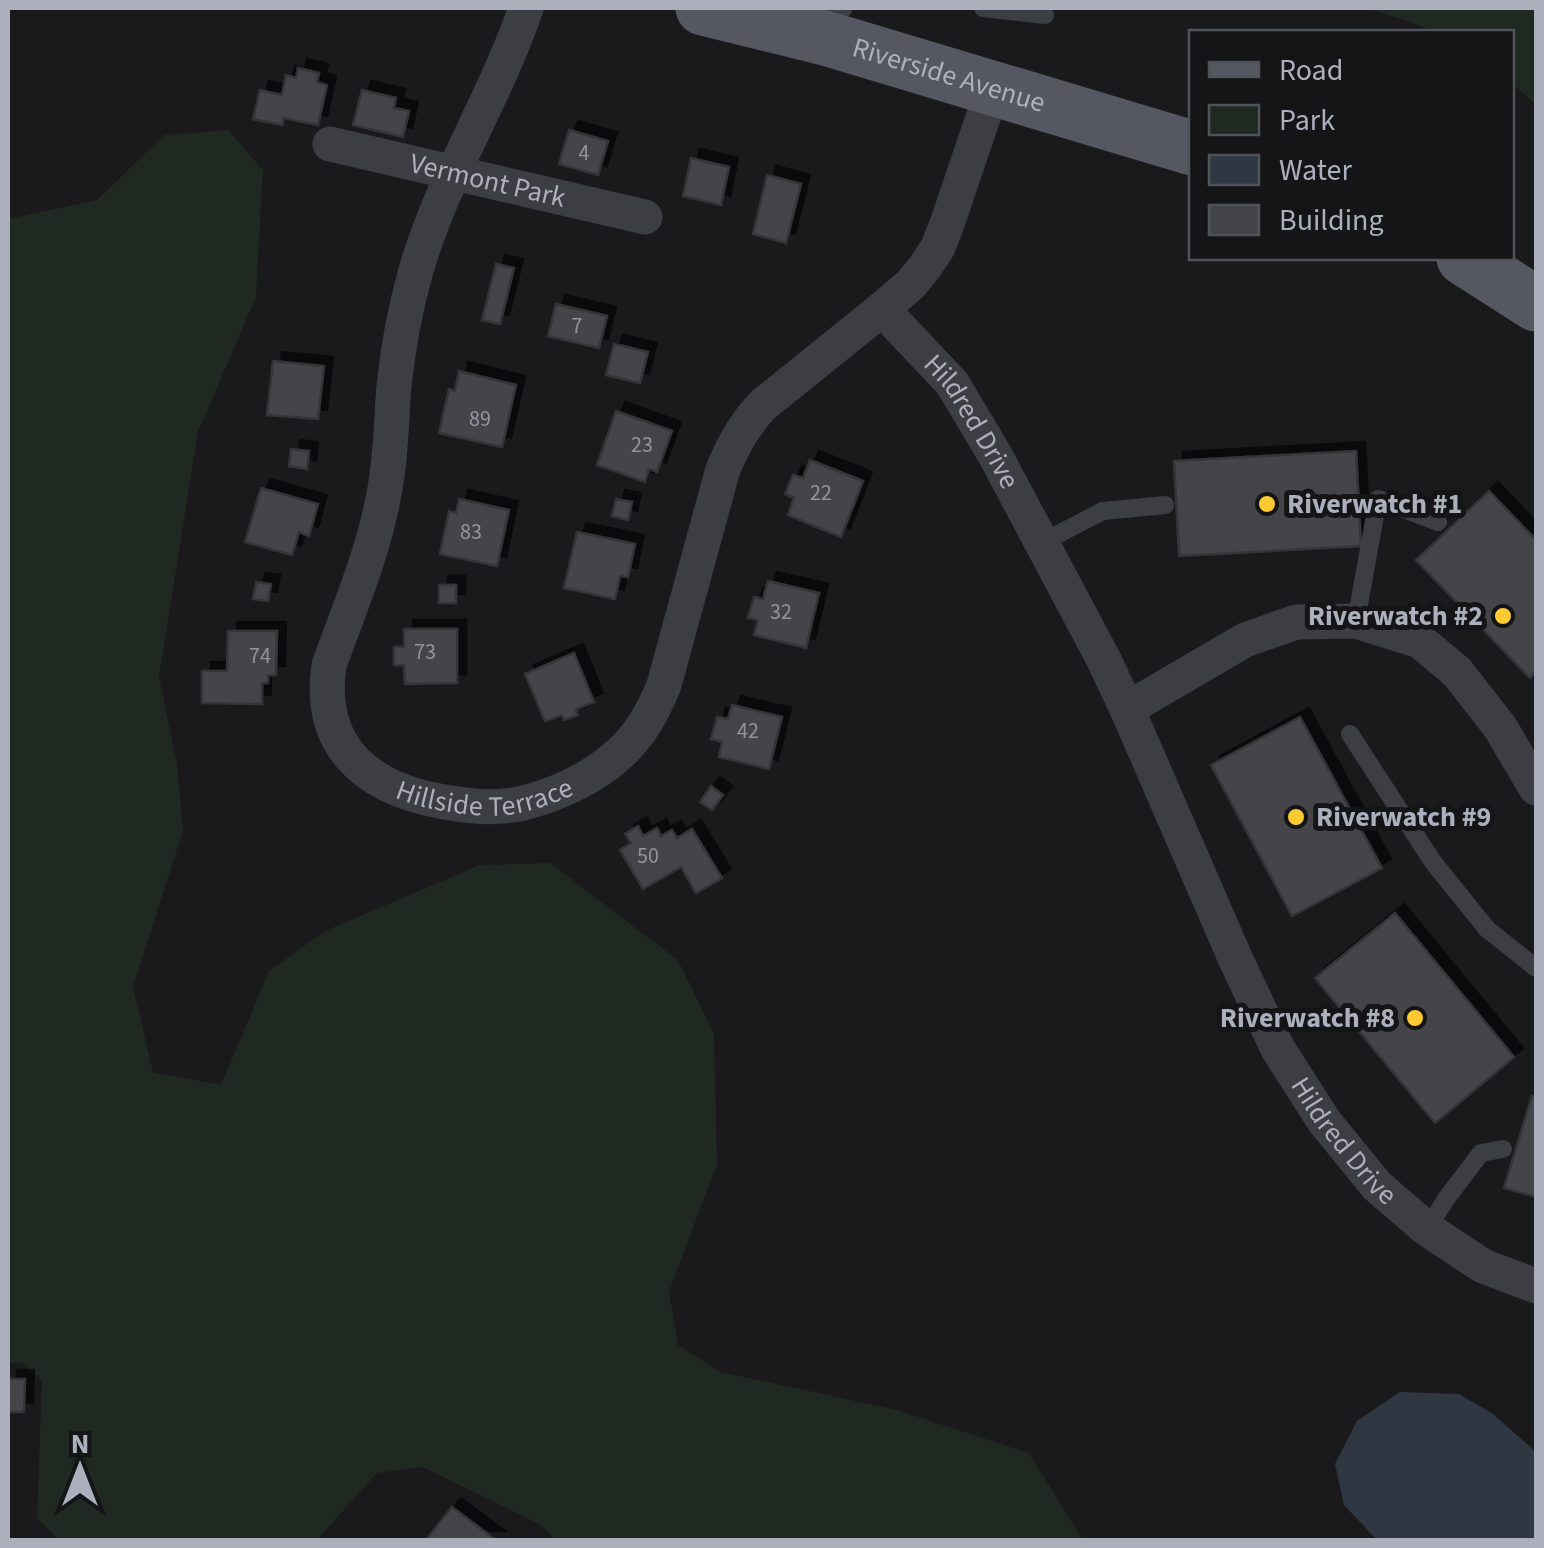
<svg xmlns="http://www.w3.org/2000/svg" width="1544" height="1548" font-family="'Source Sans 3',sans-serif">
	<defs>
		<filter id="shadow"><feDropShadow dx="9" dy="-9" stdDeviation="0" flood-color="#0009"/></filter>
	</defs>
	<rect width="100%" height="100%" fill="#1a1a1d"/>
	<!-- green -->
	<g fill="#1f2821">
		<path d="M1366 8H1536V105L1512 83V32H1434L1408 21Z"/>
		<path d="M228 130 263 170 256 297 198 432 159 677 177 764 183 831 133 987 153 1072 221 1085 269 971 325 931 480 865 550 863 678 960 714 1034 717 1164 669 1292 678 1345 721 1372 897 1410 1029 1453 1083 1540H556L541 1525 423 1467 377 1473 317 1540H59L37 1518 42 1380 21 1362 8 1363V219L97 200 164 135Z"/>
	</g>
	<!-- water -->
	<path fill="#2f3842" d="M1400 1392 1459 1394 1493 1414 1536 1452V1540H1377L1344 1505 1335 1464 1357 1421Z"/>
	<!-- building -->
	<g fill="#44454a" stroke="#343439" stroke-width="2.5" filter="url(#shadow)">
		<path d="M298 68 319 73 317 82 327 85 318 125 284 118 282 125 253 119 260 90 282 95 286 75 296 78Z"/>
		<path d="M362 90 396 98 394 108 409 111 403 137 353 125Z"/>
		<path d="M569 130 608 141 598 175 559 164Z"/>
		<path d="M691 158 729 167 721 205 683 196Z"/>
		<path d="M767 175 801 184 786 243 753 234Z"/>
		<path d="M496 264 514 268 500 324 482 320Z"/>
		<path d="M556 304 607 316 599 348 548 336Z"/>
		<path d="M614 344 648 352 640 383 606 375Z"/>
		<path d="M273 361 324 366 318 419 267 415Z"/>
		<path d="M459 371 516 385 502 447 439 433 449 389 455 391Z"/>
		<path d="M616 411 672 431 657 472 649 469 645 482 597 465Z"/>
		<path d="M291 449 309 451 307 469 289 466Z"/>
		<path d="M1356 451 1361 546 1179 556 1174 461Z"/>
		<path d="M810 460 863 481 841 537 788 515 794 498 785 494 793 475 803 478Z"/>
		<path d="M261 488 318 504 309 536 299 532 292 555 245 542Z"/>
		<path d="M1489 491 1536 540V671L1530 678 1416 560Z"/>
		<path d="M459 499 509 510 497 566 440 554 449 511 456 513Z"/>
		<path d="M616 499 632 502 628 520 612 516Z"/>
		<path d="M577 532 635 544 628 577 620 576 615 599 564 588Z"/>
		<path d="M768 581 819 593 806 648 754 635 758 620 748 618 754 597 763 599Z"/>
		<path d="M256 582 271 584 268 601 253 599Z"/>
		<rect x="439" y="585" width="17" height="18"/>
		<path d="M404 629H457V683L405 684 404 665H394V647H404Z"/>
		<path d="M228 631H277L276 675H268V683H262V704L202 703V671H227Z"/>
		<path d="M574 653 594 702 576 709 578 715 564 720 562 715 545 721 525 674Z"/>
		<path d="M732 705 782 717 769 769 719 757 722 742 711 739 717 717 728 719Z"/>
		<path d="M1300 717 1382 868 1292 916 1211 765Z"/>
		<path d="M711 786 723 795 712 810 700 802Z"/>
		<path d="M638 826 643 836 657 828 661 836 672 830 677 838 692 829 722 878 696 893 681 867 643 889 620 850 631 843 625 834Z"/>
		<path d="M1395 913 1514 1057 1435 1123 1315 978Z"/>
		<path d="M1532 1096 1536 1097V1197L1504 1188Z"/>
		<path d="M8 1379H25L24 1412H8Z"/>
		<path d="M452 1507 496 1540H426Z"/>
	</g>
	<g fill="none" stroke-linecap="round" stroke-linejoin="round">
		<!-- service -->
		<g stroke="#3d3d44" stroke-width="18">
			<path d="M983 8 1045 15"/>
			<path d="M827 34 838 13 844 8"/>
			<path d="M1041 543 1103 511 1165 505"/>
			<path d="M1356 621 1378 499 1438 522"/>
			<path d="M1350 734 1433 862 1487 929 1536 968"/>
			<path d="M1427 1229 1446 1199 1481 1153 1503 1149"/>
		</g>
		<!-- minor -->
		<g stroke="#3d3d44" stroke-width="35">
			<path id="s1" d="M526 8C495 99 441 181 415 274 405 310 398 348 394 386 391 423 391 461 383 499 372 556 349 610 329 665 317 745 365 787 439 801 467 806 495 810 523 803 556 795 593 778 618 755 640 736 653 712 664 685L723 469C734 444 745 423 764 404L882 309 911 284 925 267 938 247 947 224 993 88"/>
			<path id="s2" d="M330 144 645 217"/>
			<path id="s3" d="M882 309 952 383 995 455 1104 660 1127 709"/>
			<path id="s4" d="M1536 788 1500 727 1457 672 1420 641 1356 621 1296 622 1245 640 1127 709 1236 960 1278 1049 1324 1121 1377 1186 1427 1229 1483 1266 1536 1286"/>
		</g>
		<!-- primary -->
		<g stroke="#565861" stroke-width="55">
			<path id="s5" d="M703 8 825 38 1192 148"/>
			<path d="M1464 258 1536 304"/>
		</g>
	</g>
	<!-- markers -->
	<g fill="#fdca32" stroke="#151518" stroke-width="4">
		<circle cx="1267" cy="504" r="10"/>
		<circle cx="1503" cy="616" r="10"/>
		<circle cx="1296" cy="817" r="10"/>
		<circle cx="1415" cy="1018" r="10"/>
	</g>
	<g text-anchor="middle" dominant-baseline="central" stroke-width="10" stroke-linejoin="round" paint-order="stroke">
		<!-- number labels -->
		<g font-size="22" fill="#9295a0">
			<text x="584" y="153">4</text>
			<text x="577" y="326">7</text>
			<text x="480" y="419">89</text>
			<text x="642" y="445">23</text>
			<text x="821" y="493">22</text>
			<text x="471" y="532">83</text>
			<text x="781" y="612">32</text>
			<text x="425" y="652">73</text>
			<text x="260" y="656">74</text>
			<text x="748" y="731">42</text>
			<text x="648" y="856">50</text>
		</g>
		<!-- street labels -->
		<g font-size="28" fill="#acb0bd" stroke="#151518">
			<text stroke="none"><textPath href="#s5" startOffset="255">Riverside Avenue</textPath></text>
			<text stroke="none"><textPath href="#s2" startOffset="162">Vermont Park</textPath></text>
			<text stroke="none"><textPath href="#s3" startOffset="145">Hildred Drive</textPath></text>
			<text stroke="none"><textPath href="#s1" startOffset="935">Hillside Terrace</textPath></text>
			<text stroke="none"><textPath href="#s4" startOffset="992">Hildred Drive</textPath></text>
		</g>
		<!-- poi labels -->
		<g font-size="28" font-weight="bold" fill="#acb0bd" stroke="#151518" text-anchor="start">
			<text x="1287" y="504">Riverwatch #1</text>
			<text x="1483" y="616" text-anchor="end">Riverwatch #2</text>
			<text x="1316" y="817">Riverwatch #9</text>
			<text x="1395" y="1018" text-anchor="end">Riverwatch #8</text>
		</g>
	</g>
	<!-- border -->
	<rect width="1544" height="1548" fill="none" stroke="#acb0bd" stroke-width="20"/>
	<!-- legend -->
	<rect x="1189" y="30" width="325" height="230" fill="#151518" stroke="#51535a" stroke-width="2.5"/>
	<rect x="1209" y="62" width="50" height="15" fill="#565861" stroke="#51535a" stroke-width="2.5"/>
	<text x="1279" y="80" font-size="30" fill="#acb0bd">Road</text>
	<rect x="1209" y="105" width="50" height="30" fill="#1f2821" stroke="#51535a" stroke-width="2.5"/>
	<text x="1279" y="130" font-size="30" fill="#acb0bd">Park</text>
	<rect x="1209" y="155" width="50" height="30" fill="#2f3842" stroke="#51535a" stroke-width="2.5"/>
	<text x="1279" y="180" font-size="30" fill="#acb0bd">Water</text>
	<rect x="1209" y="205" width="50" height="30" fill="#44454a" stroke="#51535a" stroke-width="2.5"/>
	<text x="1279" y="230" font-size="30" fill="#acb0bd">Building</text>
	<!-- north arrow -->
	<g transform="translate(80 1468)" stroke="#151518" stroke-width="8" paint-order="stroke">
	<path d="M0-8L18 38L0 25L-18 38Z" fill="#acb0bd"/>
	<text y="-15" font-size="28" font-weight="bold" text-anchor="middle" fill="#acb0bd">N</text>
	</g>
</svg>
